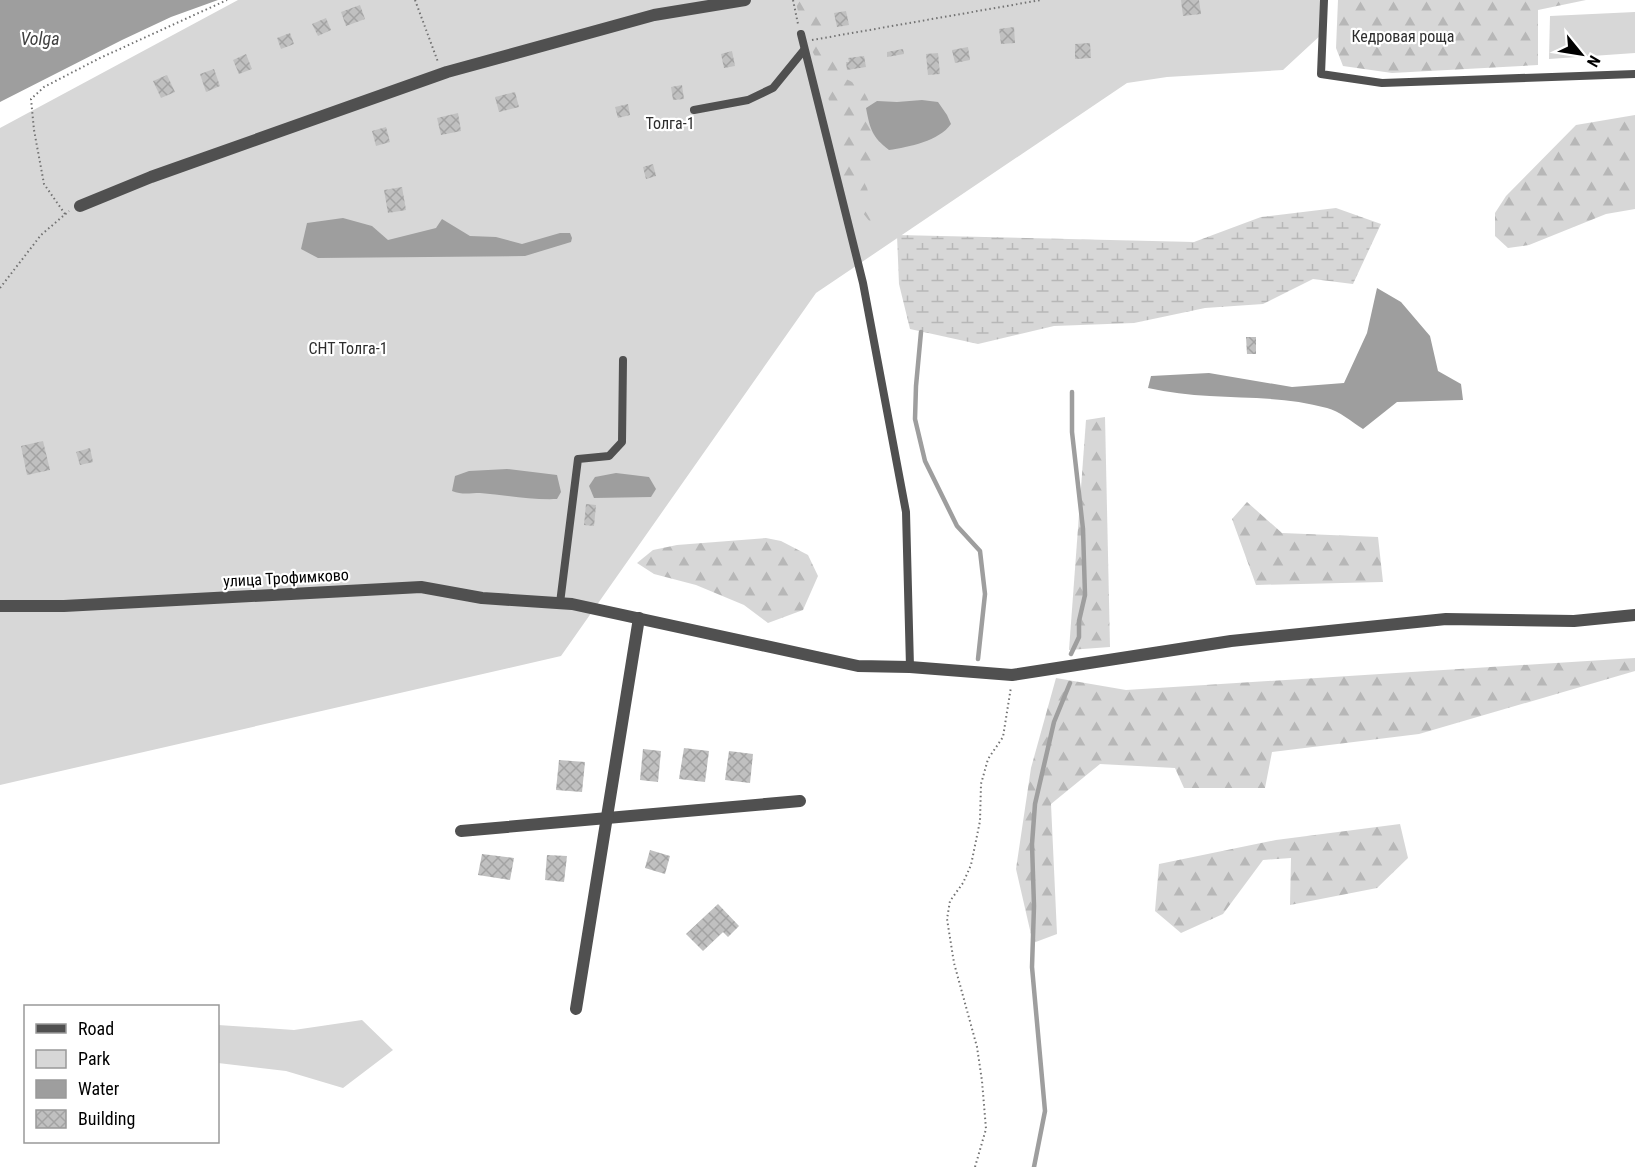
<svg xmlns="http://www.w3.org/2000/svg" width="1635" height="1167" font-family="'Roboto Condensed',sans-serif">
	<defs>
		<pattern id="forest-firs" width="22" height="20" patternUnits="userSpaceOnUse" patternTransform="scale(1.5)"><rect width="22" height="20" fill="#d7d7d7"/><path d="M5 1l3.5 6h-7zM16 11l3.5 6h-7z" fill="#b7b7b7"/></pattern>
		<pattern id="wetland-marsh" width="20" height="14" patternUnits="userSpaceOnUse" patternTransform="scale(1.5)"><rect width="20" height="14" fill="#d7d7d7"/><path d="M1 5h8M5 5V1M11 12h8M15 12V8" fill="none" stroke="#b7b7b7"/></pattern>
		<pattern id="building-cross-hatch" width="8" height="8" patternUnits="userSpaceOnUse" patternTransform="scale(1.5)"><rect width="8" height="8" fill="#c0c0c0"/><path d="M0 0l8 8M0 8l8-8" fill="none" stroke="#a3a3a3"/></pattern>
	</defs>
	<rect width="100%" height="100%" fill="#fff"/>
	<!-- green -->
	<g fill="#d7d7d7">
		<path d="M238 0H1321L1323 33 1283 70 1167 77 1127 83 816 293 561 656 0 785V128Z"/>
		<path d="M1635 12V53L1549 59 1550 16Z"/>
		<path d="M362 1020 393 1050 343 1088 286 1071 218 1063V1025L294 1030Z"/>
	</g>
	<!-- forest -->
	<g fill="url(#forest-firs)">
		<path d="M795 0H820L825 26 823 31 817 35 809 36 803 29Z"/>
		<path d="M1338 0H1586L1538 10V65L1392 73 1343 66 1336 48Z"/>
		<path d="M813 43C823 49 833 53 839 64 841 67 841 74 844 77 848 81 856 83 860 87 878 107 871 136 879 160L860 174 867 188 871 202 887 220V225L874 227 851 198 844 184 842 168 844 156 839 126 825 90 824 73 810 47Z"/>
		<path d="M1635 115V209L1606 214 1529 245 1508 248 1495 236V213L1506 196 1576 125Z"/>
		<path d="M1105 417 1110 647 1069 650 1086 420Z"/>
		<path d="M1247 502 1282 533 1378 537 1383 582 1256 585 1232 519Z"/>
		<path d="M766 538 781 541 808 555 818 576 803 610 768 623 744 605 696 585 654 574 637 563 653 550 677 545Z"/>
		<path d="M1635 658V671L1419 734 1272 752 1265 788H1184L1175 768 1100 764 1051 804 1057 934 1033 943 1016 869 1031 768 1056 678 1126 690Z"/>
		<path d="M1400 824 1408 858 1377 888 1290 905 1291 858 1263 860 1223 914 1181 933 1155 911 1159 864 1276 840Z"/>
	</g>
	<!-- wetland -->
	<path fill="url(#wetland-marsh)" d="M1336 208 1381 224 1353 284 1313 279 1263 304 1205 308 1134 323 1054 326 978 344 910 329 899 284 897 235 1194 242 1261 217Z"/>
	<!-- water -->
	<g fill="#9e9e9e">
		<path d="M0 0H218L171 17 122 40 0 102Z"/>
		<path d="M922 100 938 102 947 115 951 124C939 141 909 147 889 150 872 137 870 129 866 108L877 101 897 102Z"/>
		<path d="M343 218 372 226 388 240 436 228 442 219 470 236 496 237 522 244 560 233H570L572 238 571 242 525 256 318 258 301 249 307 223Z"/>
		<path d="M1377 288 1401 302 1430 336 1438 371 1461 384 1463 400 1397 402 1363 429C1352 422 1339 411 1327 408 1269 392 1207 402 1148 388L1151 376 1209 373 1292 387 1344 383 1367 333Z"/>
		<path d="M507 469 557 475 561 492 557 499C530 500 506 495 480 493 470 493 462 495 452 491L455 476 469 471Z"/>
		<path d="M616 473 649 477 656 489 651 497 594 498 589 486 595 477Z"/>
	</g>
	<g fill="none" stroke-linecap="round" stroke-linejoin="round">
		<!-- stream -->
		<g stroke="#9e9e9e" stroke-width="4.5">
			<path d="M921 332 916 386 915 419 925 461 957 526 980 551 985 594 978 659"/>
			<path d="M1071 654 1079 637V621L1085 595 1083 529 1072 432V392"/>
			<path d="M1034 1167 1045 1111 1032 967 1034 906 1032 844 1035 804 1054 722 1070 683"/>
		</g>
	</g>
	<!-- building -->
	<g fill="url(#building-cross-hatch)">
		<path d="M1181 0H1199L1201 14 1183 16Z"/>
		<path d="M360 5 365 19 346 26 341 12Z"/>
		<path d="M846 11 849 25 837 27 834 13Z"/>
		<path d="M326 18 331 30 318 36 312 24Z"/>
		<path d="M1014 27 1015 43 1001 44 999 29Z"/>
		<path d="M290 33 294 44 281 49 277 38Z"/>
		<path d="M1090 43 1091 58 1075 59V44Z"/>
		<path d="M968 47 970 60 955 63 952 50Z"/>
		<path d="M903 49 904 54 887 57V52Z"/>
		<path d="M732 51 735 66 724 68 721 54Z"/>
		<path d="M938 53 940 74 928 75 926 54Z"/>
		<path d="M246 54 252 69 239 74 233 60Z"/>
		<path d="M864 56 866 67 847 70 846 62H849L848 58Z"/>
		<path d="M214 69 220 86 206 92 200 74Z"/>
		<path d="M167 75 175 92 161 98 153 81Z"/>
		<path d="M682 85 684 99 673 100 671 87Z"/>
		<path d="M515 92 519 107 499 112 495 97Z"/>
		<path d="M628 104 630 115 618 118 615 107Z"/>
		<path d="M458 113 461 131 441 135 437 118Z"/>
		<path d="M386 127 390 142 376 146 372 131Z"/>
		<path d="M653 164 656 176 646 179 643 167Z"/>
		<path d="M402 187 406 210 388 213 384 190Z"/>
		<path d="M1246 337H1256V354H1247Z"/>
		<path d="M43 441 50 470 27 475 21 446Z"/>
		<path d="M90 448 93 462 80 465 76 452Z"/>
		<path d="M586 504 596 505 594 526 584 525Z"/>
		<path d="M684 748 709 751 705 782 679 779Z"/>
		<path d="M643 749 661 751 658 782 640 780Z"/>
		<path d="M729 751 753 754 750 783 725 780Z"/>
		<path d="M559 760 585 762 582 792 556 790Z"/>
		<path d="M650 850 670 856 665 874 645 868Z"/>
		<path d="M482 854 514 858 510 880 478 875Z"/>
		<path d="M547 855 567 856 564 882 545 880Z"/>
		<path d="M718 904 739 926 728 937 723 932 703 951 686 934Z"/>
	</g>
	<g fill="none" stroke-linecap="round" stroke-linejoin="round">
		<!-- path -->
		<g stroke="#727272" stroke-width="2" stroke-dasharray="1.5 3" stroke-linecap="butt">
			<path d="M415 0 438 62"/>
			<path d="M793 0 798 24"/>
			<path d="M812 40 1041 0"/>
			<path d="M65 214 44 184 34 130 31 99 44 87 100 58 227 0"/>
			<path d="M0 288 41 235 69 211"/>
			<path d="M975 1167 986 1129 982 1081 977 1047 954 963 947 919 950 901 963 883 971 865 980 821 981 784 988 759 1003 737 1011 687"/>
		</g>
		<!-- lane -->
		<g stroke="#505050" stroke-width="8">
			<path d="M1324 0 1321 74 1382 83 1635 74"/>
			<path d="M801 34 863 283 906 512 910 667"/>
			<path d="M694 110 748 100 773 88 804 50"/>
			<path d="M560 603 578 459 609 456 622 442 623 360"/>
		</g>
		<!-- street -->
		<g stroke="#505050" stroke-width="12">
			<path d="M80 206 151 177 447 72 654 15 745 0"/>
			<path d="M0 606H64L421 587 482 598 572 604 858 666 910 667 1012 675 1231 641 1446 619 1574 621 1635 615"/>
			<path d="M461 831 800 801"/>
			<path d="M576 1009 639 618"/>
		</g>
	</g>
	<g text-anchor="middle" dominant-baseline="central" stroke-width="4.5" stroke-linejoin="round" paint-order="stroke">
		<!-- park labels -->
		<g font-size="16" fill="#2e2e2e" stroke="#fff">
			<text x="1403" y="36">Кедровая роща</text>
			<text x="670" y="123">Толга-1</text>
			<text x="348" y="348">СНТ Толга-1</text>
		</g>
		<!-- street labels -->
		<g font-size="16" fill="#000" stroke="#fff">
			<text transform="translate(286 578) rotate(-3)">улица Трофимково</text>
		</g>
		<!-- water labels -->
		<g font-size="18" font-style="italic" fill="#3f3f3f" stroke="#fff">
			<text x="40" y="38">Volga</text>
		</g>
	</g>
	<!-- legend -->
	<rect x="24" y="1005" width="195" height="138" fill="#ffffff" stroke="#999999" stroke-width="1.5"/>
	<rect x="36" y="1024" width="30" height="9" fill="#505050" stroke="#999999" stroke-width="1.5"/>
	<text x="78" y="1035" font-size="18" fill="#000000">Road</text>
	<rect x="36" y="1050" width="30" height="18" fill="#d7d7d7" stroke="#999999" stroke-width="1.5"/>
	<text x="78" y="1065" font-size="18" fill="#000000">Park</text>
	<rect x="36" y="1080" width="30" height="18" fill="#9e9e9e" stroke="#999999" stroke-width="1.5"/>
	<text x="78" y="1095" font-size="18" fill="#000000">Water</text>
	<rect x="36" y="1110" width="30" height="18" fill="url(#building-cross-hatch)" stroke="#999999" stroke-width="1.5"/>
	<text x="78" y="1125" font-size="18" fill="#000000">Building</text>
	<!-- north arrow -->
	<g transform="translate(1581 54) rotate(120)" stroke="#ffffff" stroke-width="4.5" paint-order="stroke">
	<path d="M0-4.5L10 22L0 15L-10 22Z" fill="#000000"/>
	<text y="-9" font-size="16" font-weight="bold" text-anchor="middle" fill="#000000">N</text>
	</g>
</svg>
